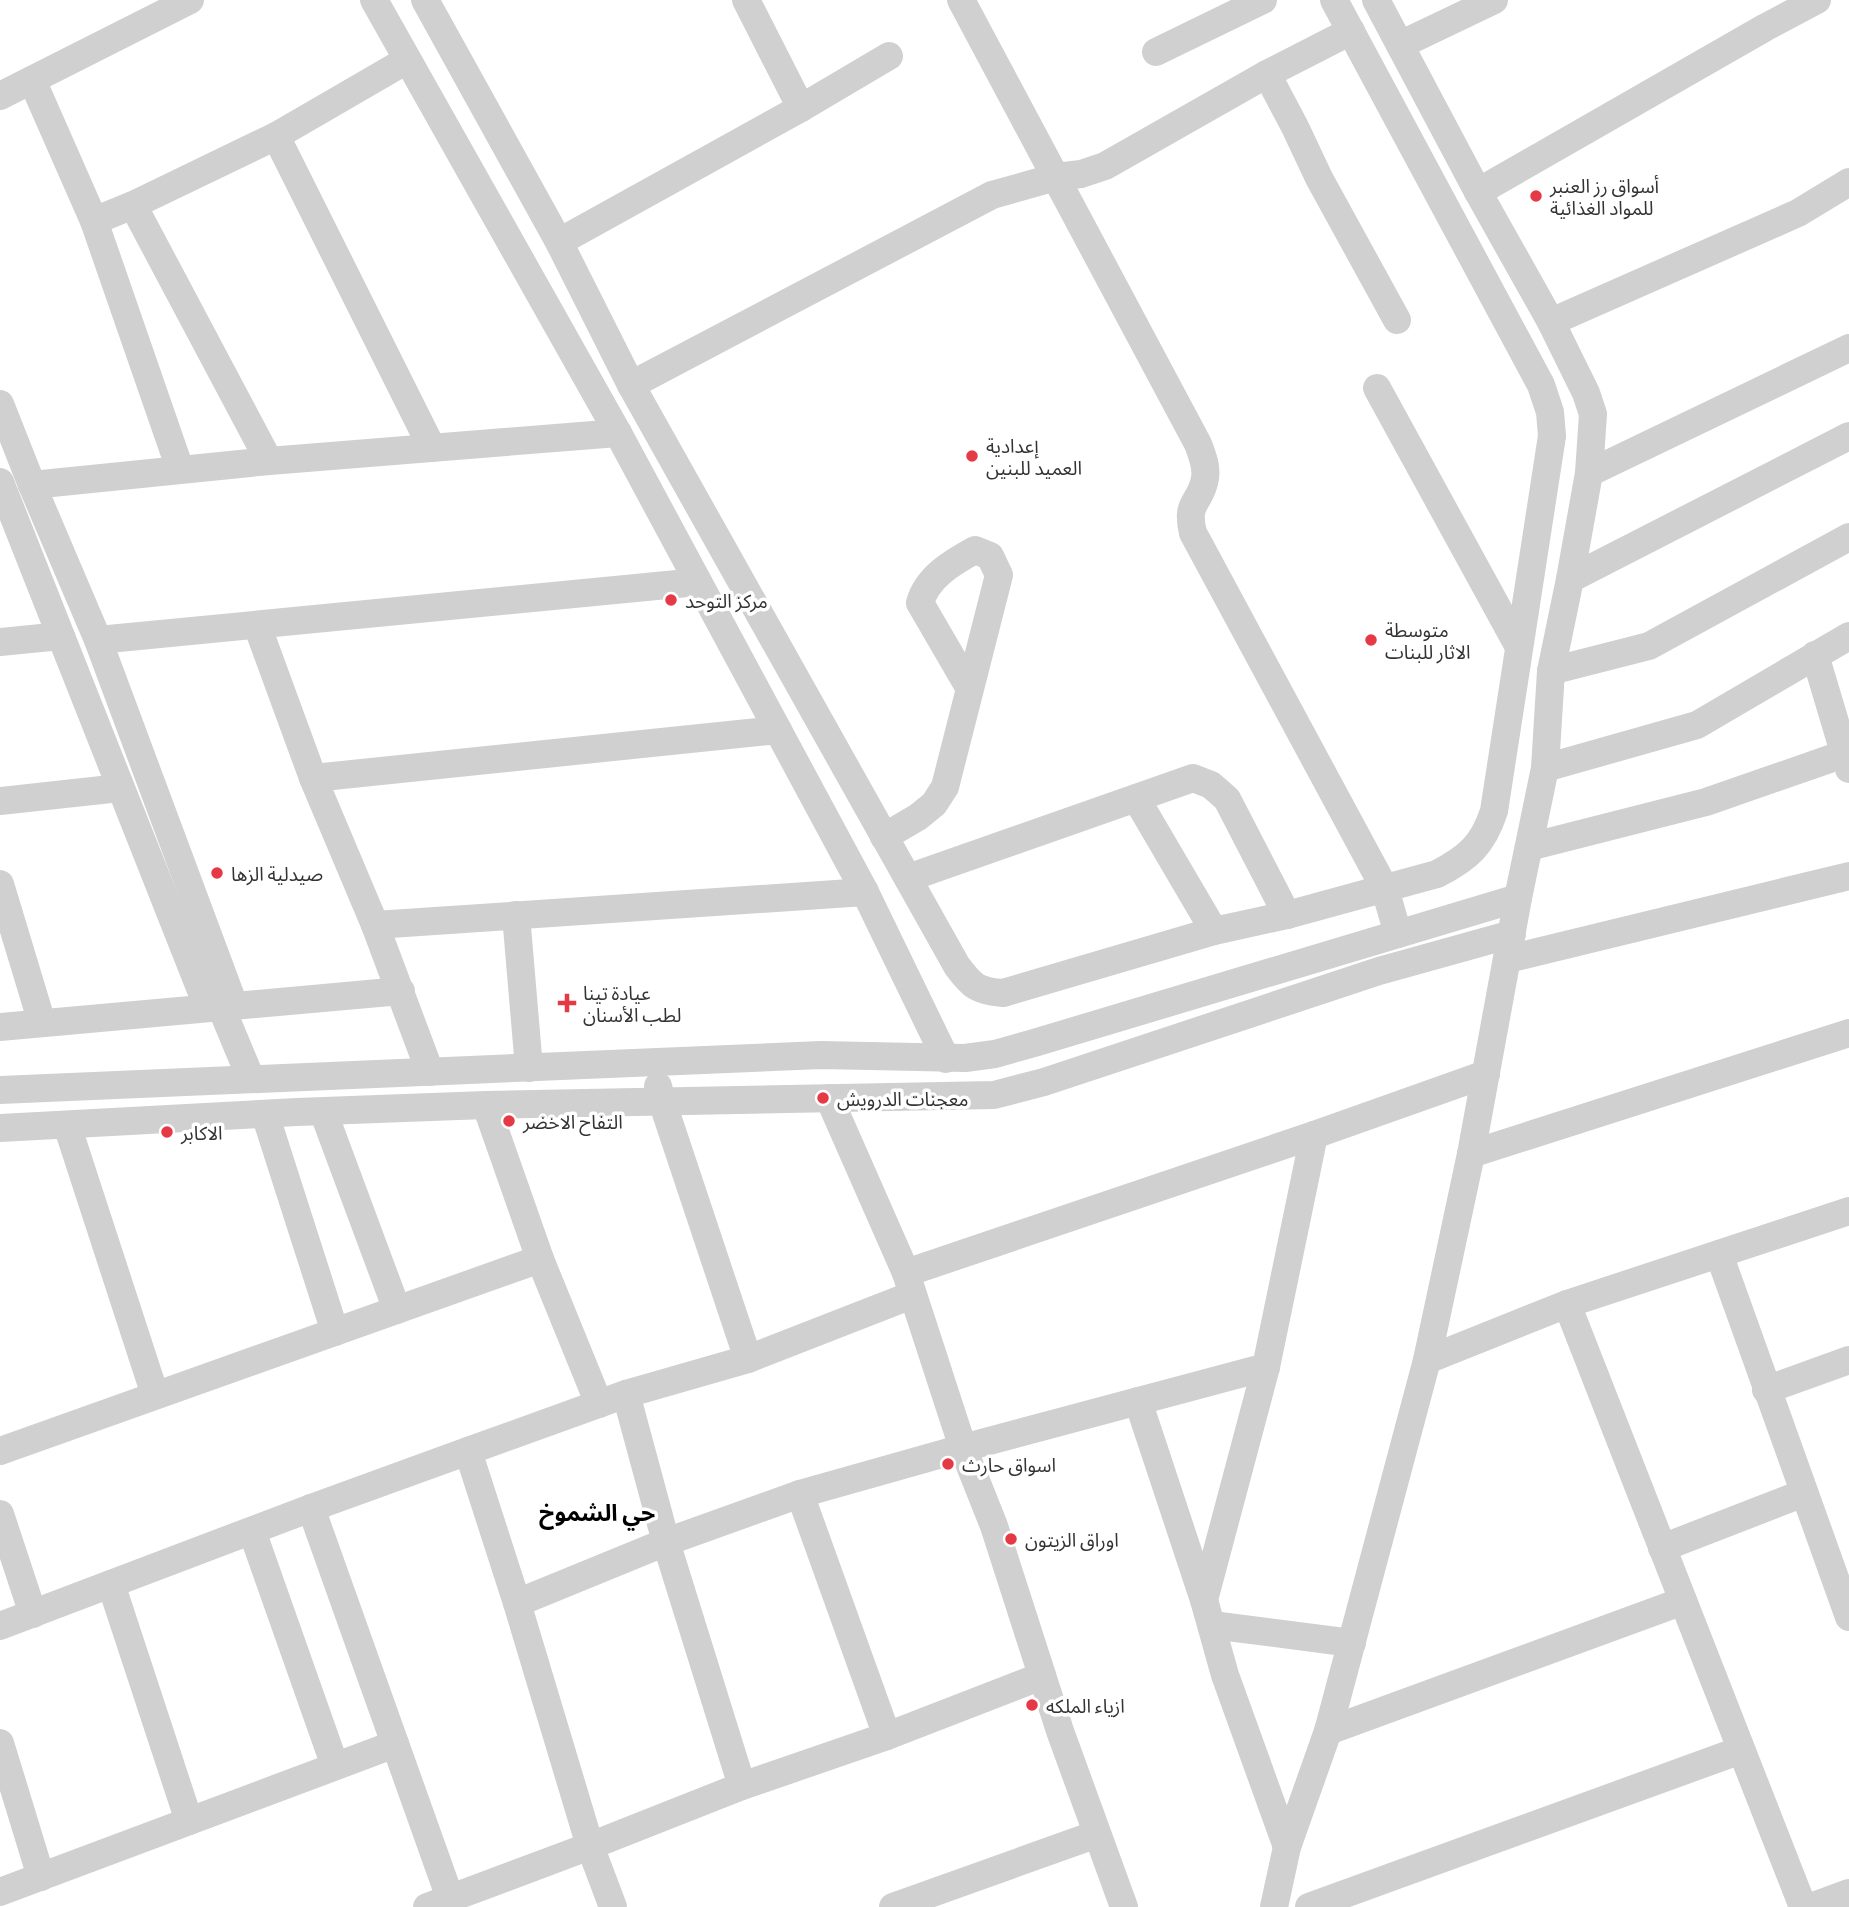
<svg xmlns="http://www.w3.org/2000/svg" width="1849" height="1907" font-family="Barlow,'Noto Sans Arabic',sans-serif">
	<rect width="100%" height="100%" fill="#fff"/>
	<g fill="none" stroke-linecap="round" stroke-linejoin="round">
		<!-- minor -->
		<g stroke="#d0d0d0" stroke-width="28">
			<path d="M374 0 618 433 865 892 946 1059"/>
			<path d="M425 0 559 242 631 385 957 966C972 986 977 991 1003 993L1214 931 1287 915 1437 874C1468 858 1483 845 1494 811L1552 436 1550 412 1541 385 1334 0"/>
			<path d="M746 0 801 108"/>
			<path d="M961 0 1198 444C1202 455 1207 466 1205 478 1201 504 1185 500 1193 533L1385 889 1398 934"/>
			<path d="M1400 45 1494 0"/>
			<path d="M1156 52 1263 0"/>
			<path d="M1267 74 1295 127 1319 178 1397 320"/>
			<path d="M32 80 94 221 180 469"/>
			<path d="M0 96 190 0"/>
			<path d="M276 136 432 448"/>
			<path d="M1478 192 1766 27 1817 0"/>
			<path d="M133 205 269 461"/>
			<path d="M94 221 133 205 276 136 407 60"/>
			<path d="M559 242 801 108 889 56"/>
			<path d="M1551 322 1798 213 1849 182"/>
			<path d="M631 385 992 195 1056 177 1081 174 1105 166 1267 74 1351 31"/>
			<path d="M1377 388 1519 647"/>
			<path d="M0 404 32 485 98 640 234 1005"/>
			<path d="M1589 473 1849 348"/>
			<path d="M0 482 208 1008"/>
			<path d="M32 485 269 461 618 433"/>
			<path d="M1570 579 1849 436"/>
			<path d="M257 625 313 778 375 925 430 1072"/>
			<path d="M98 640 698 582"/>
			<path d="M0 642 61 636"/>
			<path d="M1815 655 1849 769"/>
			<path d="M1551 671 1649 646 1849 537"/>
			<path d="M1545 768 1697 725 1849 636"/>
			<path d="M313 778 778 730"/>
			<path d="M1136 798 1214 931"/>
			<path d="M0 801 120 788"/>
			<path d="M884 837 918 817 934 804 945 787 999 575 990 556 975 550C953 562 927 577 920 603L970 689"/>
			<path d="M1529 847 1706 802 1844 754"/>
			<path d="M908 878 1193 778 1211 785 1227 799 1287 915"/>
			<path d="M0 884 42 1023"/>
			<path d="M516 915 529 1068"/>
			<path d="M375 925 865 892"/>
			<path d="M1508 959 1849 876"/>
			<path d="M221 1007 251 1079"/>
			<path d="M0 1027 401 991"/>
			<path d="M658 1086 662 1101 748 1359"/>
			<path d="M0 1090 821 1055 965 1058 995 1054 1034 1043 1518 898"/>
			<path d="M829 1098 906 1273 963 1448 994 1526 1060 1731 1124 1907"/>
			<path d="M486 1105 540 1259 599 1404"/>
			<path d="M323 1111 397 1310"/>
			<path d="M265 1114 335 1332"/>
			<path d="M67 1125 155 1395"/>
			<path d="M0 1128 297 1112 486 1105 994 1095 1044 1082 1379 971 1512 934"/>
			<path d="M1471 1154 1849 1033"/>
			<path d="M1719 1254 1849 1617"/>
			<path d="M906 1273 1314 1135 1486 1074"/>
			<path d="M1567 1304 1803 1907"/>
			<path d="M1427 1360 1567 1304 1849 1211"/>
			<path d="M1766 1390 1849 1360"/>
			<path d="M626 1394 666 1542 742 1786"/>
			<path d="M1138 1401 1204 1600 1225 1675 1287 1847"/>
			<path d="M0 1451 540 1259"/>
			<path d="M468 1451 517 1603 590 1846 613 1907"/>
			<path d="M800 1494 887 1736"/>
			<path d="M311 1508 450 1898"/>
			<path d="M0 1514 33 1614"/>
			<path d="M252 1531 335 1766"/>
			<path d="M1662 1548 1804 1493"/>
			<path d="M111 1584 189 1821"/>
			<path d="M1204 1600 1266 1367 1314 1135"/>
			<path d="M517 1603 666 1542 800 1494 963 1448 1266 1367"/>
			<path d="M1212 1625 1352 1643"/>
			<path d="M0 1626 311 1508 468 1451 626 1394 748 1359 912 1295"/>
			<path d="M1328 1731 1683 1601"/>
			<path d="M0 1743 41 1877"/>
			<path d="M0 1892 395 1744"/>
			<path d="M427 1907 590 1846 742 1786 887 1736 1042 1676"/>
			<path d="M893 1907 1097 1834"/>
			<path d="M1274 1907 1287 1847 1328 1731 1427 1360 1471 1154 1518 898 1545 768 1551 671 1570 579 1589 473 1593 414 1586 393 1551 322 1478 192 1376 0"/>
			<path d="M1309 1907 1741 1750"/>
			<path d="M1811 1907 1849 1893"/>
		</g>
	</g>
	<!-- markers -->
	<g fill="#e63946" stroke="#fff" stroke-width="2.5">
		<circle cx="1536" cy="196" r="7"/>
		<circle cx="972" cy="456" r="7"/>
		<circle cx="671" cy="600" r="7"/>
		<circle cx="1371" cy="640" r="7"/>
		<circle cx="217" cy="873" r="7"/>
		<path d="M563.5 992.5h7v7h7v7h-7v7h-7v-7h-7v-7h7z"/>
		<circle cx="823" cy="1098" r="7"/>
		<circle cx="509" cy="1121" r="7"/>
		<circle cx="167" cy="1132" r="7"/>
		<circle cx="948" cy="1464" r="7"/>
		<circle cx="1011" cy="1539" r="7"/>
		<circle cx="1032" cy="1705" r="7"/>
	</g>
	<g text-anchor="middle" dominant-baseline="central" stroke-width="7" stroke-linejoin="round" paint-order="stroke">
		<!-- poi labels -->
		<g font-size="19" fill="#333" stroke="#fff" text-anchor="start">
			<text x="1550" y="185">أسواق رز العنبر<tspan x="1550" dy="22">للمواد الغذائية</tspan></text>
			<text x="986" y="445">إعدادية<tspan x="986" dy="22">العميد للبنين</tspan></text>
			<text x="685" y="600">مركز التوحد</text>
			<text x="1385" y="629">متوسطة<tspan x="1385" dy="22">الاثار للبنات</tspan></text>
			<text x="231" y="873">صيدلية الزها</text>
			<text x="583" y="992">عيادة تينا<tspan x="583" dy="22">لطب الأسنان</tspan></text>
			<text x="837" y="1098">معجنات الدرويش</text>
			<text x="523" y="1121">التفاح الاخضر</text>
			<text x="181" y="1132">الاكابر</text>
			<text x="962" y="1464">اسواق حارث</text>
			<text x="1025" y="1539">اوراق الزيتون</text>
			<text x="1046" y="1705">ازياء الملكه</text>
		</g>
		<!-- quarter labels -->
		<g font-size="23" font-weight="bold" fill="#000" stroke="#fff">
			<text x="597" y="1512">حي الشموخ</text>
		</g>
	</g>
</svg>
